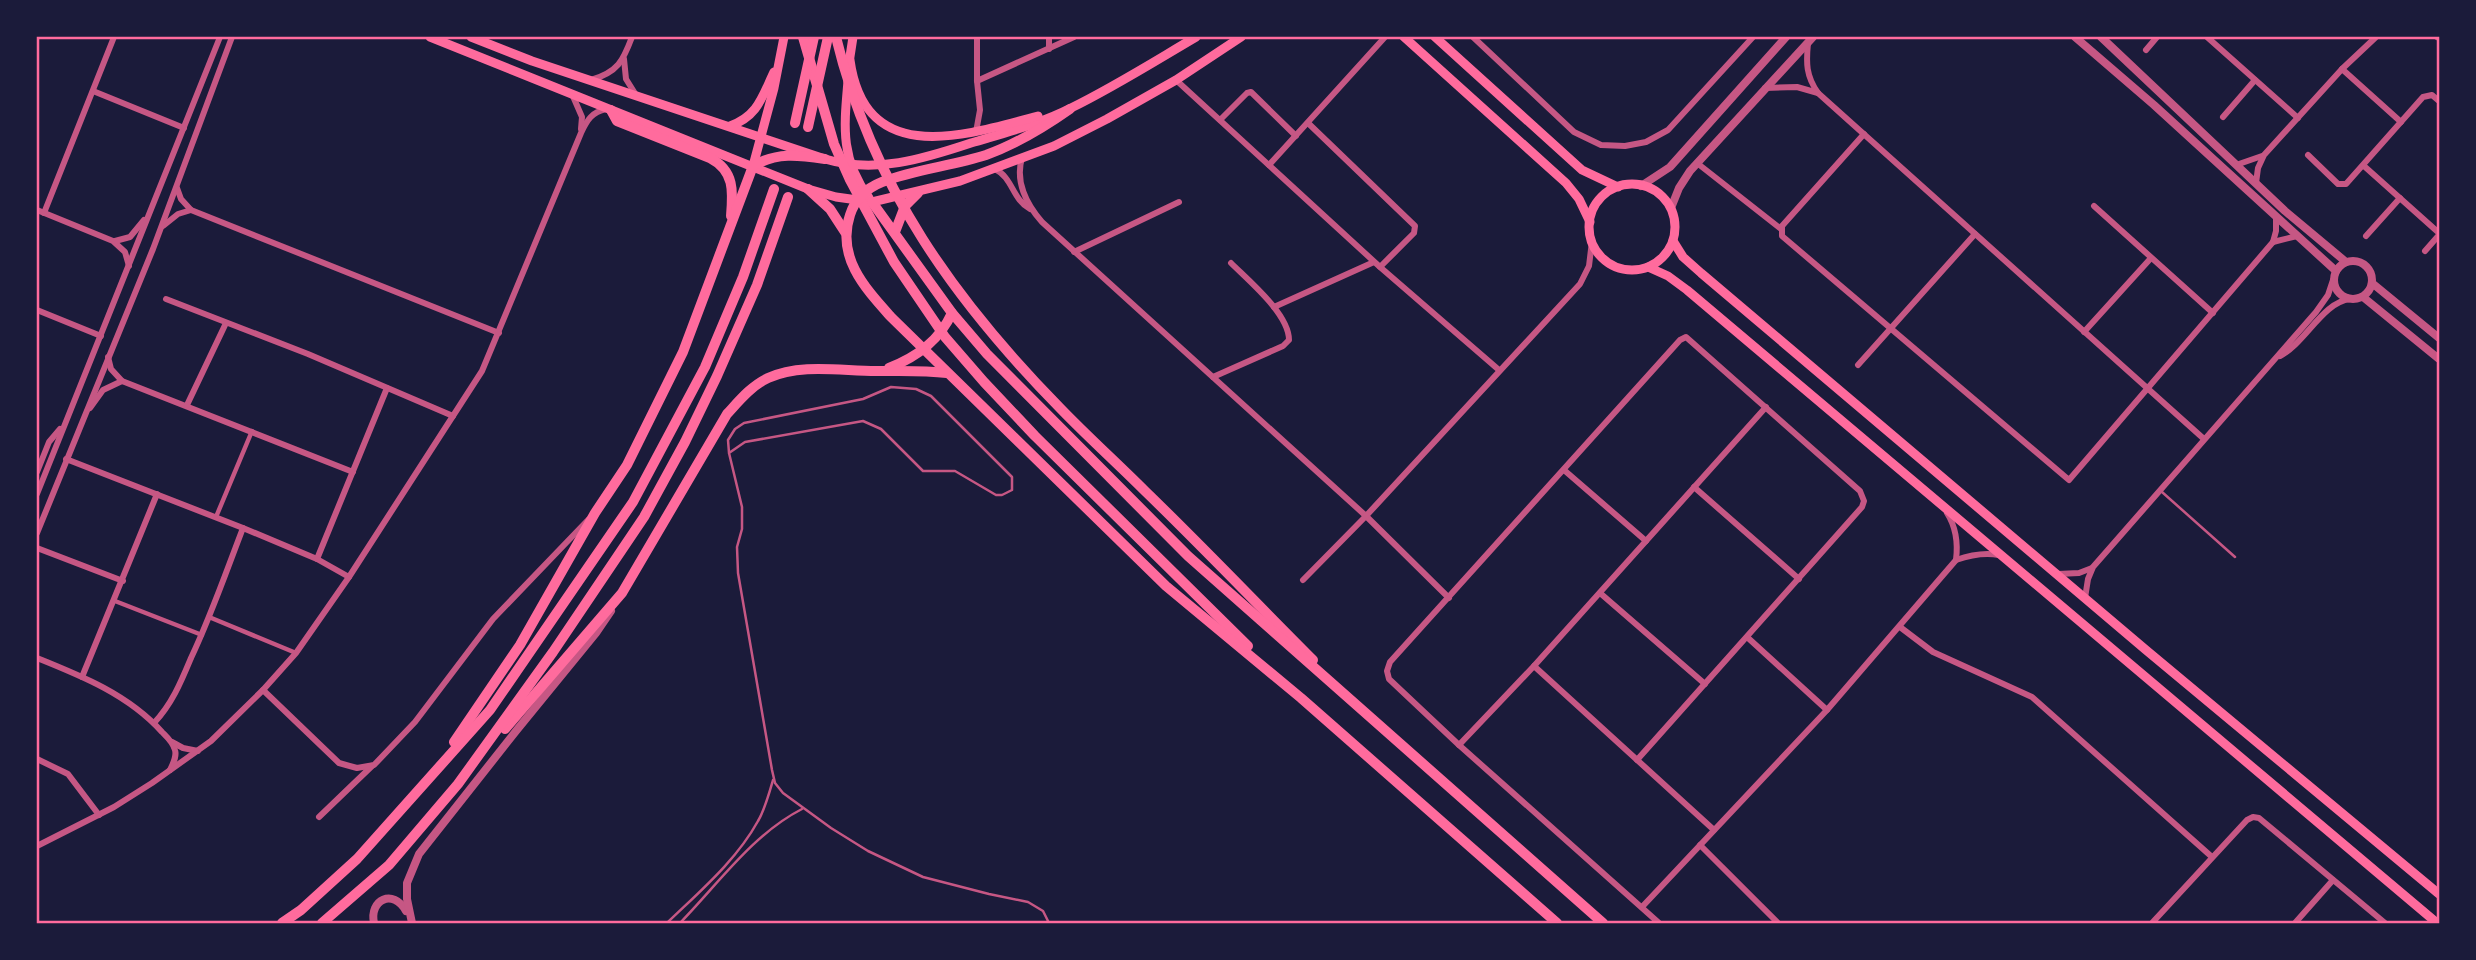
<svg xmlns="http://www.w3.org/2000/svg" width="2476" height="960" font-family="Overpass,sans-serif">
	<rect width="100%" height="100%" fill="#1b1b3a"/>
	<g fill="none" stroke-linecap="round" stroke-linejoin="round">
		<!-- service -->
		<g stroke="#c65784" stroke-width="2.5">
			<path d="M729 453 745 442 863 421 881 429 923 471H955L996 495H1002L1012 490V477L931 396 916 389 891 387 863 399 744 423 735 429 728 440 729 453 742 507V529L737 547 738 573 772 770 775 783 783 793 831 828 868 851 923 877 989 894 1028 902 1043 911 1049 923"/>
			<path d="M2162 492 2235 557"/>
			<path d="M667 923C699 892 736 861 758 821 765 809 769 794 773 780"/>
			<path d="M680 923C718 884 753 834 802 809"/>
		</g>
		<!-- pedestrian -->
		<g stroke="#c65784" stroke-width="4.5">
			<path d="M216 517 252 431"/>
			<path d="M115 601 202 635"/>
			<path d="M209 617 296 653"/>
		</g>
		<!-- minor -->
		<g stroke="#c65784" stroke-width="6">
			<path d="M1049 37V49"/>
			<path d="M1473 37 1574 132 1601 145 1625 146 1646 142 1668 130 1753 37"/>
			<path d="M2207 37 2298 118"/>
			<path d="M2437 37 2439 38"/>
			<path d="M1808 43C1806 63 1806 76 1818 93L2204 439"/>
			<path d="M2146 50 2157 37"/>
			<path d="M624 59 626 79 636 95"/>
			<path d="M2342 69 2401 122"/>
			<path d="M591 80C618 72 623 61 632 37"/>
			<path d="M1176 80 1380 267 1499 370"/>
			<path d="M977 81 1074 37"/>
			<path d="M1765 88 1797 87 1818 93"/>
			<path d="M93 91 184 128"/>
			<path d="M572 94 582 117 581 129"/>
			<path d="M2223 117 2255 80"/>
			<path d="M1220 120 1247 93 1251 92 1296 136"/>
			<path d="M1308 123 1415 226 1414 233 1380 267"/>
			<path d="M976 132 980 110 977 81V37"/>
			<path d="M1864 134 1782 226V236L2069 480 2273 242 2276 231V217"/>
			<path d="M2308 155 2338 184H2346L2423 97 2432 95 2439 101"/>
			<path d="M1022 158C1015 181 1026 204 1042 222L1366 516 1449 598"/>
			<path d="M1697 163 1781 229"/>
			<path d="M1269 165 1385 37"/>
			<path d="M2236 165 2262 156"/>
			<path d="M2364 166 2439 233"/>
			<path d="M995 169C1013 178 1012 199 1030 209"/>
			<path d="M2256 183 2258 168 2264 155 2342 69 2376 37"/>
			<path d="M177 188 181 199 191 210 499 333"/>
			<path d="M2094 206 2213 313"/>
			<path d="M37 210 113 241 125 252 129 266"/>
			<path d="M44 213 114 37"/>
			<path d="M163 226 178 214 191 210"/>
			<path d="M2366 236 2400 198"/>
			<path d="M115 241 130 237 144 220"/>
			<path d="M2273 242 2297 236"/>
			<path d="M2425 251 2439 235"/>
			<path d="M1074 252 1179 202"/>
			<path d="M166 299 308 354 453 416"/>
			<path d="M1274 307 1374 262"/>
			<path d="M37 310 101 336"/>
			<path d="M2084 332 2151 258"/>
			<path d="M2280 356C2305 343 2323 302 2350 299"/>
			<path d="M108 357 111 369 122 381 353 472"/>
			<path d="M1858 365 1975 234"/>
			<path d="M1213 377 1283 346 1289 340C1289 314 1249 281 1231 263"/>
			<path d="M187 405 226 323"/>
			<path d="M90 408 103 390 122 381"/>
			<path d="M66 459 243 528 317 559 349 577"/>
			<path d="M1564 470 1646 541"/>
			<path d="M37 472 49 442 60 429"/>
			<path d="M1694 487 1799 579"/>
			<path d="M37 494 220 37"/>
			<path d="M1947 513C1956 527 1958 544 1956 560"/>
			<path d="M37 533 153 249 232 37"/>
			<path d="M37 548 123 581"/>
			<path d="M317 559 387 388"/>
			<path d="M2058 574 2079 573 2092 568"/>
			<path d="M1303 580 1366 516 1580 284 1589 266 1592 241"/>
			<path d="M1600 593 1705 684"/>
			<path d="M2085 598 2088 579 2093 567 2316 312 2328 295 2333 280"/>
			<path d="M1900 627 1933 652 2032 697 2212 857"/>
			<path d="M1747 637 1827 710"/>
			<path d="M37 658C82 676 129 695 162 732 167 737 173 742 175 750 177 757 173 763 170 770"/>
			<path d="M1534 666 1714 830"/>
			<path d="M82 677 157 494"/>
			<path d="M263 690 339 763 357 768 374 765 415 722 493 619 588 520"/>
			<path d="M154 723C172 704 181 682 191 658 211 616 226 572 243 528"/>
			<path d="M172 742 183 748 198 751"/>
			<path d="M1459 745 1534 666 1766 407"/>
			<path d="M37 759 68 774 99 815"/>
			<path d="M1637 760 1862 507 1864 501 1860 491 1686 337 1680 340 1390 662 1387 671 1389 679 1459 745 1659 923"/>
			<path d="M319 817 372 766"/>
			<path d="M1700 845 1778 923"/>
			<path d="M37 846 114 807 152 783 211 741 263 690 296 653 349 577 482 371 581 133C587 120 592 112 606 109"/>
			<path d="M1642 907 1827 710 1956 560C1970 555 1984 552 1999 555"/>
			<path d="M2152 923 2247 820 2253 817 2259 818 2385 923"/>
			<path d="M2295 923 2333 880"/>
		</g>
		<!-- tertiary -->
		<g stroke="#c65784" stroke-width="8">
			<path d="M2075 37 2154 105 2336 271"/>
			<path d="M2101 37 2285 211 2346 262"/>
			<path d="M1641 186 1670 167 1786 37"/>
			<path d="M1671 208 1679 188 1690 171 1813 37"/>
			<circle cx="2353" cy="280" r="19"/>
			<path d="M2372 283 2439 338"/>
			<path d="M2363 297 2439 359"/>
			<path d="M374 923C369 900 393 888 406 911"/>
			<path d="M412 923 407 899V883L419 854 516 731 596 633 611 611"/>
		</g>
		<!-- secondary -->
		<g stroke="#ff6b9d" stroke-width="9">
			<path d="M430 37 808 189 836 197 872 202 960 181 1054 146 1107 119 1176 80 1241 37"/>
			<path d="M471 37 532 61 825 159C875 174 923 159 971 143 1004 133 1040 124 1071 108 1114 87 1155 61 1196 37"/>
			<path d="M1404 37 1566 183 1579 199 1590 222"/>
			<path d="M1435 37 1582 170 1618 187"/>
			<path d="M850 60C865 168 964 136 1038 116"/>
			<path d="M849 63 853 37"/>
			<path d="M848 81C844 127 840 158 869 198"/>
			<path d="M730 126C758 116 762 97 774 72"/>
			<path d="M753 166 774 88 784 37"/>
			<circle cx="1632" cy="227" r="43"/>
			<path d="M1673 241 1683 257 1701 273 2146 650 2439 894"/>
			<path d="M1648 267 1668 276 1687 290 2437 923"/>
		</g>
		<!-- primary -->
		<g stroke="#ff6b9d" stroke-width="10">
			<path d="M803 37 834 144 850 180 894 262 945 337 984 382 1035 436 1248 646"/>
			<path d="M836 37C872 186 955 301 1061 409 1088 437 1117 463 1145 491 1202 546 1257 604 1313 660"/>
			<path d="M1070 109C1043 128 1017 144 986 155 952 166 916 169 882 182 867 188 855 199 850 215 836 257 865 288 891 317L1166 586 1301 698 1557 923"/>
			<path d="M611 110 617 121 710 158C735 171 733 192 731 216"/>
			<path d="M795 123 814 37"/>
			<path d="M808 127 828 37"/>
			<path d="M808 189 830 209 845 232"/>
			<path d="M872 202 952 313 987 354 1188 556 1603 923"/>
			<path d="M895 232 905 206 918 193"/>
			<path d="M889 368C917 357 939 341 952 313"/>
			<path d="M505 729 622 593 727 414C739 401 751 386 768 378 801 363 841 371 876 371 900 371 923 370 947 373"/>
			<path d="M454 742 520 645 595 513 627 465 683 352 753 166C777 152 798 155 825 159"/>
			<path d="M282 923 301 910 357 859 490 710 633 502 705 367 743 277 774 189"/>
			<path d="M322 923 389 865 458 784 553 652 644 517 685 442 717 376 757 285 788 197"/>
		</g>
	</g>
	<!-- border -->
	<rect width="2476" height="960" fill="none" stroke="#1b1b3a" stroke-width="77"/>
	<rect x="38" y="38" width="2400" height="884" fill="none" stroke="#ff6b9d" stroke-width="2.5"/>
</svg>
